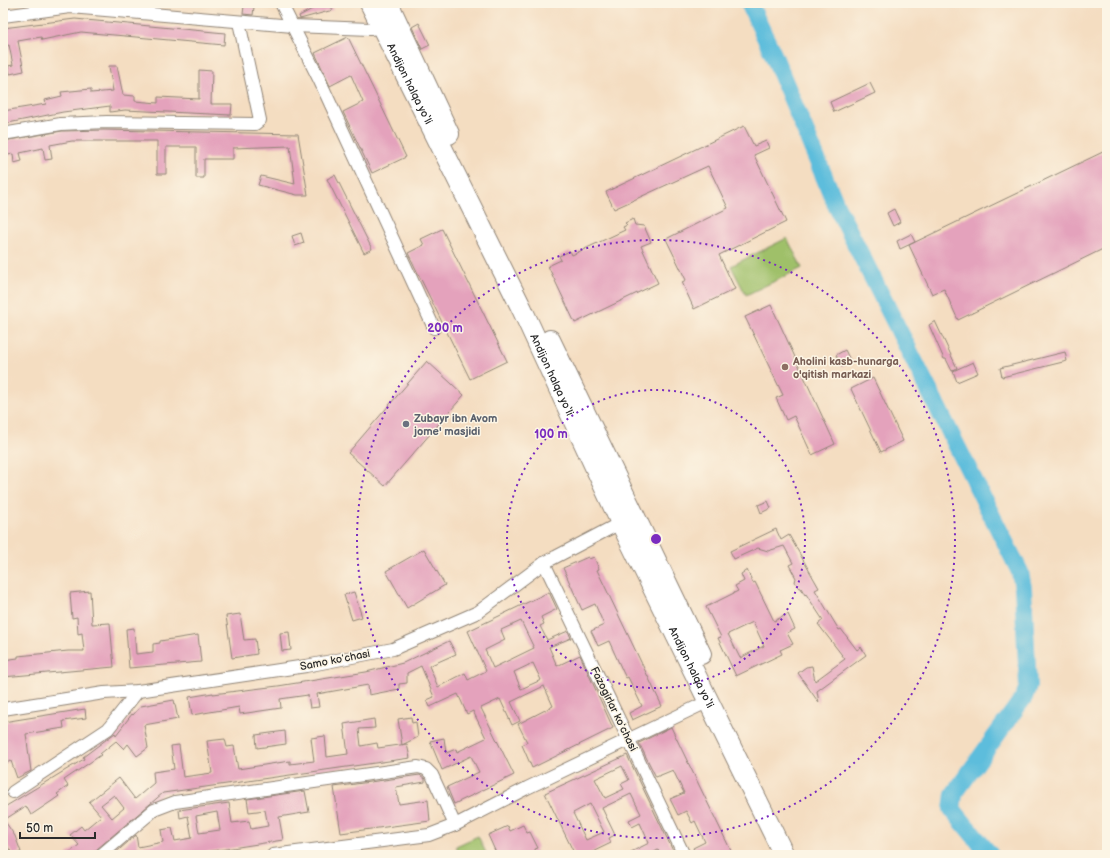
<svg xmlns="http://www.w3.org/2000/svg" width="1110" height="858" font-family="'Balsamiq Sans',sans-serif">
	<rect width="100%" height="100%" fill="#fcf5e5"/>
	<filter id="ink" filterUnits="userSpaceOnUse"><feTurbulence type="fractalNoise" baseFrequency=".025" numOctaves="2"/><feDisplacementMap in="SourceGraphic" scale="8" xChannelSelector="R" yChannelSelector="G"/><feConvolveMatrix kernelMatrix="1 2 1 2 8 2 1 2 1" color-interpolation-filters="sRGB"/></filter>
	<filter id="wash" filterUnits="userSpaceOnUse"><feTurbulence type="fractalNoise" baseFrequency=".012" numOctaves="4" result="noise"/><feDisplacementMap in="SourceGraphic" scale="16" xChannelSelector="R" yChannelSelector="G"/><feGaussianBlur stdDeviation="0.9" result="paint"/><feColorMatrix in="noise" values="0 0 0 0 0 0 0 0 0 0 0 0 0 0 0 0 0 1.4 0 .05"/><feComposite in="paint" operator="in"/></filter>
	<g filter="url(#wash)">
		<rect width="100%" height="100%" fill="#f4ddc1"/>
		<!-- green -->
		<g fill="#9fc069" stroke="#65764a">
			<path d="M787 238 802 268 746 295 731 266Z"/>
			<path d="M478 836 487 855H460L456 846Z"/>
		</g>
		<g fill="none" stroke-linecap="round" stroke-linejoin="round">
			<!-- river -->
			<path stroke="#5dbddc" stroke-width="18" d="M749 3 773 54 836 205 1020 572 1023 588 1028 686 1024 697 954 794 952 809 990 855"/>
		</g>
		<g id="blocks">
			<!-- building -->
			<g fill="#e4a2bc" fill-rule="evenodd">
				<path d="M314 3H329L333 10 300 19 299 16 316 7Z"/>
				<path d="M244 6 254 7 253 15 243 14Z"/>
				<path d="M75 19 225 33 224 45 81 32 42 40 41 37 18 41 24 71 10 74 8 66 13 65 9 45 3 47V28Z"/>
				<path d="M419 23 430 45 422 49 412 27Z"/>
				<path d="M348 37 406 157 372 173 343 112 363 102 351 75 330 86 315 53Z"/>
				<path d="M109 66H117L123 95 135 96V101L158 103V97L199 99V70L212 71 211 104H232L231 115 125 110 110 112V106L63 112 3 124V111L46 104 45 100 62 96 61 92 91 89V93L113 91Z"/>
				<path d="M870 83 875 93 834 112 830 102Z"/>
				<path d="M744 126 754 146 766 141 769 148 754 155 786 222 719 255 735 289 694 309 682 282 686 280 666 239 728 208 708 166 614 209 606 192Z"/>
				<path d="M104 130 298 134 308 195H297L258 185 261 176 295 184 290 146 233 148V159H204V178H196V147H166V174H157V141H72L50 145 52 159 45 160 43 148 20 153 22 161 14 163 13 154 3 156V141L62 131Z"/>
				<path d="M1107 150V247L958 320 944 289 932 294 909 245Z"/>
				<path d="M335 175 372 249 364 253 327 179Z"/>
				<path d="M894 209 900 222 893 226 887 213Z"/>
				<path d="M633 219 635 225 644 226 651 242 641 246 658 283 575 323 548 266 561 260 559 256 570 251 572 255 625 230 623 227 627 225 625 223Z"/>
				<path d="M442 229 507 361 470 379 408 253 424 245 421 239Z"/>
				<path d="M301 233 304 243 295 246 292 236Z"/>
				<path d="M911 234 915 242 900 249 897 241Z"/>
				<path d="M771 305 835 444 812 455 794 416 786 420 776 398 783 395 745 317Z"/>
				<path d="M935 321 957 368 952 371 946 359H944L929 325Z"/>
				<path d="M845 350 851 362 842 367 836 355Z"/>
				<path d="M1065 352 1067 361 1002 377 1000 368Z"/>
				<path d="M427 361 464 395 385 486 348 453Z"/>
				<path d="M973 362 978 373 957 382 953 371Z"/>
				<path d="M873 378 903 441 881 452 851 389Z"/>
				<path d="M768 501 771 508 761 513 758 505Z"/>
				<path d="M776 529 781 540 789 535 819 588 815 590 839 630 841 629 857 650 861 647 866 655 817 691 819 703 798 673 806 667 812 666 815 681 845 659 818 624 823 620 806 594 805 595 801 588 798 587 795 582 796 578 789 565 793 563 784 546 768 551 758 548 734 559 730 551Z"/>
				<path d="M424 549 445 585 407 608 386 571Z"/>
				<path d="M588 557 589 559 594 557 599 569 597 570 662 706 632 720 629 713 642 706 628 677 626 678 623 672 609 641 598 646 594 637 591 631 604 625 595 604 582 610 563 568Z"/>
				<path d="M747 570 753 583 755 582 774 621 788 614 795 629 787 633 793 644 780 650 782 654 736 676 718 638 721 637 706 607 738 591 735 586 744 581 741 574ZM753 622 764 646 740 658 728 634Z"/>
				<path d="M90 591 92 624 110 623 114 667 3 677V660L18 658V656L68 651H84L82 633 78 634 77 617 72 618 70 593Z"/>
				<path d="M354 592 362 617 352 620 344 595Z"/>
				<path d="M549 592 557 609 541 617 544 624 540 626 547 640 568 631 571 638 549 647 557 666 580 655 613 728 532 768 522 745 527 742 518 724 553 706 544 686 511 702 520 721 512 725 500 699 481 708 514 775 454 804 447 787 479 772 471 756 442 770 430 741 444 738 446 753 456 749 457 752 486 738 473 711 467 714 458 694 430 707 427 700 434 697 421 666 407 673V683L399 684V689L369 695 368 685 317 694 319 707 310 708 308 695 280 699 281 708 240 714 239 707 192 715 189 697 213 693V694L278 686 366 672 403 663 449 641 456 654 429 666 438 687 465 673 468 680 486 671 468 631ZM521 621 534 648 493 668 485 650 505 640 501 630ZM533 663 541 680 521 689 514 672Z"/>
				<path d="M240 614 244 640 255 639 257 654 232 658 226 616Z"/>
				<path d="M134 628 136 654 153 652V644L160 643V641L198 635 201 662 129 668 126 629Z"/>
				<path d="M289 632 291 650 282 651 280 633Z"/>
				<path d="M174 700 178 719 144 725 148 748 137 756 128 744 124 749 116 741 100 754 101 755 64 780 68 786 57 794 59 796 52 801 31 815 26 806 4 820 15 836 21 852 13 855 3 839V808L84 759 83 757 115 733 116 735 132 714 133 715 141 706Z"/>
				<path d="M85 709 86 718 63 721 64 728 26 734 31 771 17 778 11 761 6 763 3 759V722Z"/>
				<path d="M411 717 412 723 416 722 418 737 402 745 398 719Z"/>
				<path d="M374 719 375 728 359 729 361 746 377 743 378 748 407 744 410 758 163 793 90 855H66L79 845 70 835 81 826 84 830 101 816 89 802 119 778 135 799 154 783 153 772 174 769 171 746 179 745 183 777 212 773 207 741 225 739 227 747 234 746 238 769 290 761V764L314 761 311 738 325 736 327 757 348 754 344 724ZM114 795 124 808 112 818 101 805Z"/>
				<path d="M671 727 681 748 733 855H723L721 850 711 855H696L693 848 705 842 695 821 692 823 686 811 678 815 670 799 684 793 673 770 656 777 639 743Z"/>
				<path d="M285 731 286 744 257 748 256 735Z"/>
				<path d="M627 755 675 855H661L658 850 649 855H625L649 843 640 823 632 827 629 820 641 814 631 794 602 808 615 835 609 838 611 843 586 855H575L545 793ZM622 766 629 780 621 784 624 789 605 798 595 779ZM590 804 604 832 586 840 573 813Z"/>
				<path d="M420 775 425 779V782L396 787 399 804 428 800 430 821 341 833 334 787Z"/>
				<path d="M305 791 309 812 279 817 283 840 194 854 113 855 136 835 138 847 163 842 161 830 172 828 175 841 192 838 188 816 180 818 179 810 229 803 232 823 249 821 251 829 268 826 265 810 249 812 247 799ZM217 812 220 830 199 833 196 816Z"/>
				<path d="M523 825 527 833 530 832 538 848 535 849 536 855H497L488 835 508 826 510 831Z"/>
			</g>
		</g>
	</g>
	<g filter="url(#ink)">
		<use href="#blocks" fill-opacity="0" stroke="#908476" stroke-width="1"/>
		<g fill="none" stroke-linecap="round" stroke-linejoin="round">
			<!-- minor casing -->
			<g stroke="#908476" stroke-width="14">
				<g id="minor">
					<path d="M281 3 319 79 434 328"/>
					<path d="M3 16 70 7 293 26 370 29 382 27"/>
					<path d="M3 134 61 124 107 122 255 124 260 120 239 22"/>
					<path d="M544 563 684 855"/>
					<path d="M3 709 104 693 138 691 306 666 393 649 478 612 544 563 626 520"/>
					<path d="M13 792 108 729 138 691"/>
					<path d="M101 855 154 810 175 802 418 767 426 769 432 775 455 825"/>
					<path d="M273 855 429 835 455 825 527 788 709 701"/>
				</g>
			</g>
			<!-- trunk casing -->
			<g stroke="#908476" stroke-width="22">
				<g id="trunk">
					<path id="s1" d="M370 3 522 309 621 523 784 855"/>
					<path d="M388 3 449 134"/>
					<path d="M550 340 701 654"/>
				</g>
			</g>
			<!-- minor -->
			<use href="#minor" stroke="#fff" stroke-width="12"/>
			<!-- trunk -->
			<use href="#trunk" stroke="#fff" stroke-width="20"/>
		</g>
	</g>
	<!-- distance rings -->
	<g fill="none" stroke="#7b2cbf" stroke-width="2" stroke-dasharray="2 4">
		<circle cx="656" cy="539" r="149"/>
		<circle cx="656" cy="539" r="299"/>
	</g>
	<!-- markers -->
	<circle fill="#8d6e63" stroke="#fcf5e5" stroke-width="1.5" cx="785" cy="367" r="4"/>
	<circle fill="#6b7280" stroke="#fcf5e5" stroke-width="1.5" cx="406" cy="424" r="4"/>
	<g text-anchor="middle" dominant-baseline="central" stroke-width="3" stroke-linejoin="round" paint-order="stroke">
		<!-- street labels -->
		<g font-size="11" fill="#2b2b2b" stroke="#fcf5e5">
			<text stroke="none"><textPath href="#s1" startOffset="90">Andijon halqa yo‘li</textPath></text>
			<text stroke="none"><textPath href="#s1" startOffset="414">Andijon halqa yo‘li</textPath></text>
			<text transform="translate(335 660) rotate(-11)">Samo koʻchasi</text>
			<text stroke="none"><textPath href="#s1" startOffset="738">Andijon halqa yo‘li</textPath></text>
			<text transform="translate(614 709) rotate(64)">Fazogirlar koʻchasi</text>
		</g>
		<!-- education labels -->
		<g font-size="11" font-weight="bold" fill="#785e54" stroke="#fcf5e5" text-anchor="start">
			<text x="793" y="361">Aholini kasb-hunarga<tspan x="793" dy="13">o'qitish markazi</tspan></text>
		</g>
		<!-- worship labels -->
		<g font-size="11" font-weight="bold" fill="#5b616d" stroke="#fcf5e5" text-anchor="start">
			<text x="414" y="418">Zubayr ibn Avom<tspan x="414" dy="13">jome' masjidi</tspan></text>
		</g>
	</g>
	<circle cx="656" cy="539" r="6" fill="#7b2cbf" stroke="#fcf5e5" stroke-width="2"/>
	<g font-size="12" text-anchor="middle" font-weight="bold" fill="#7b2cbf" stroke="#fcf5e5" stroke-width="3" stroke-linejoin="round" paint-order="stroke">
		<text x="445" y="332">200 m</text>
		<text x="551" y="438">100 m</text>
	</g>
	<!-- margin -->
	<rect width="1110" height="858" fill="none" stroke="#fcf5e5" stroke-width="16"/>
	<!-- scale -->
	<path d="M20 832v6h75v-6" fill="none" stroke="#2b2b2b" stroke-width="2"/>
	<text x="26" y="832" font-size="12" fill="#2b2b2b" stroke="#fcf5e5" stroke-width="3" paint-order="stroke">50 m</text>
</svg>
